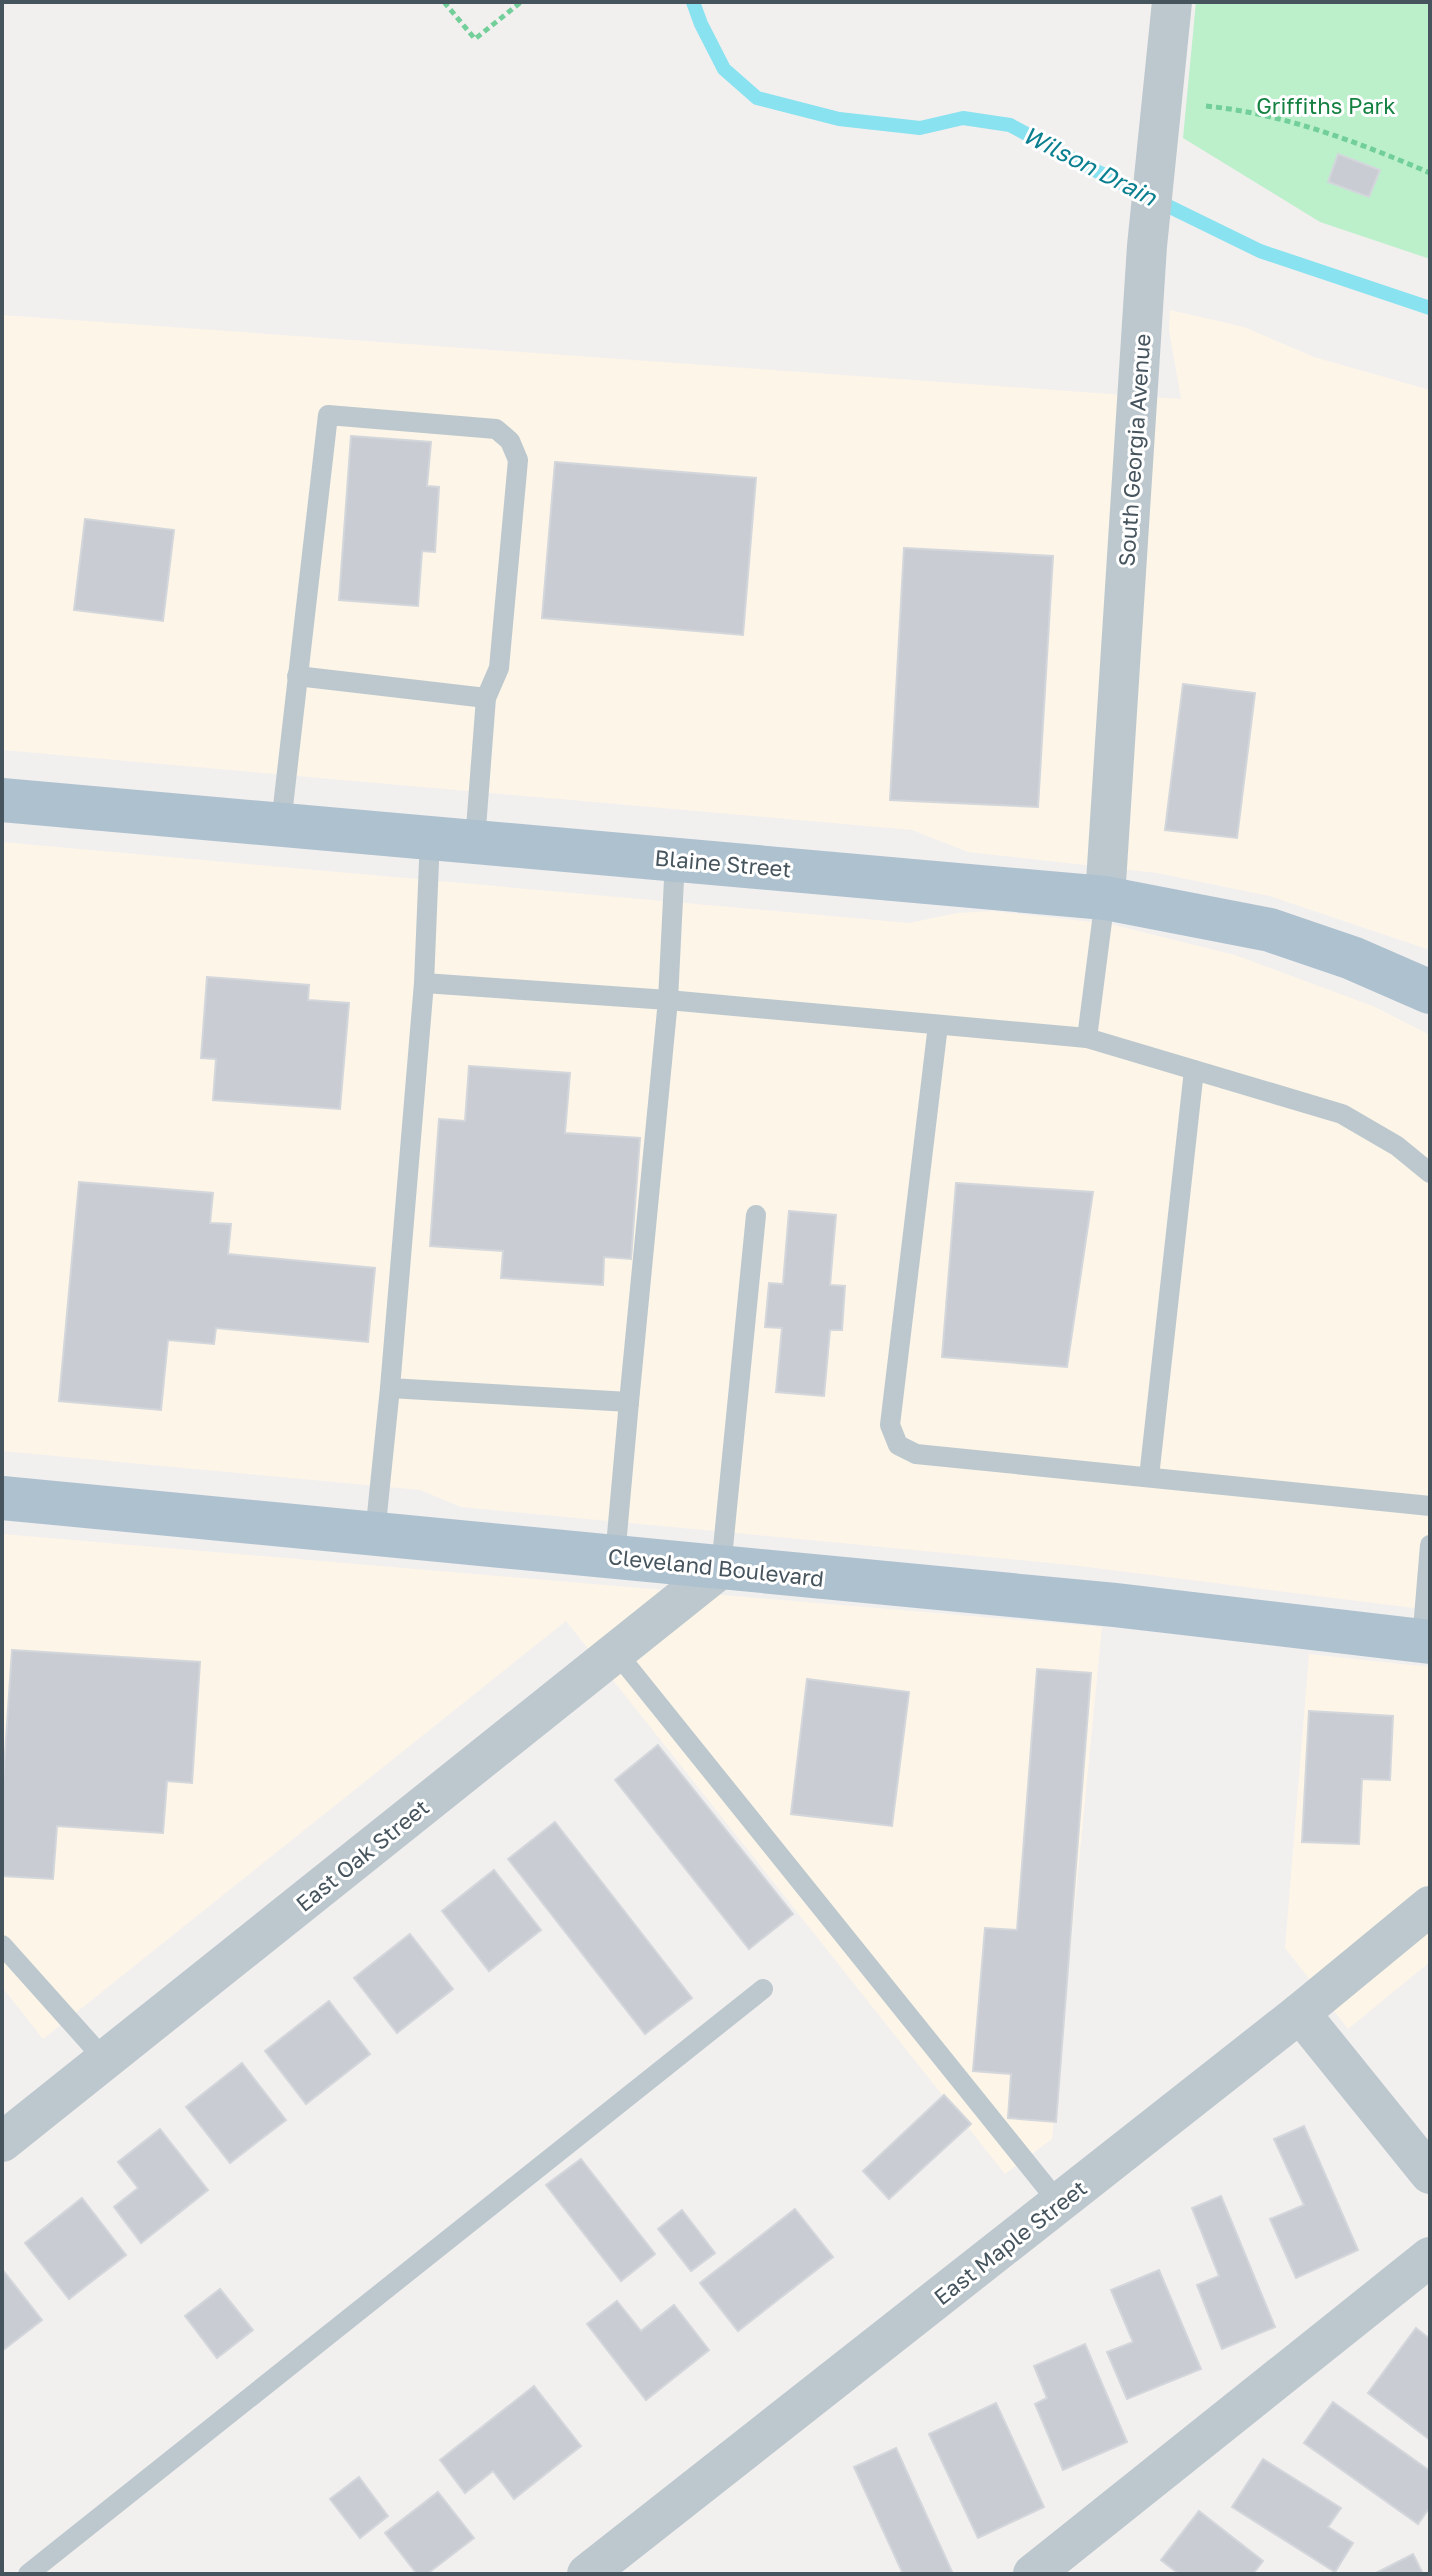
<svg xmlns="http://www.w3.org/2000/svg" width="1432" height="2576" font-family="'Golos Text',sans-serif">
	<rect width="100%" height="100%" fill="#f2efef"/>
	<!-- commercial -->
	<g fill="#fcf5e8">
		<path d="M1170 310 1244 327 1314 357 1430 390V950L1269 896 1157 873 968 852 912 830 2 750V315L1181 399 1169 330Z"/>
		<path d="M2 842 909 923 957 913 993 911 1110 924 1235 955 1373 1006 1430 1035V1610L1071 1565 461 1507 420 1490 2 1451Z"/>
		<path d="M2 1534 1102 1627 1052 2139 1005 2174 566 1621 43 2039 2 1987Z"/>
		<path d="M1309 1654 1430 1667V1962L1348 2029 1285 1948Z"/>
	</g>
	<!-- green -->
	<path fill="#bcf0cb" d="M1196 2H1430V259L1320 222 1183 138Z"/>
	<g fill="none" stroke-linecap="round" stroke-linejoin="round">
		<!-- stream -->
		<path stroke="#88e2ef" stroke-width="14" d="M693 2 701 24 724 69 757 98 839 119 920 128 963 118 1010 125 1076 161 1260 251 1430 308"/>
	</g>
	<!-- building -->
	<g fill="#c9ccd2" stroke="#d3d6db" stroke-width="2">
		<path d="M1338 154 1380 170 1369 197 1328 182Z"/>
		<path d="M351 436 431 442 427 486 439 487 435 552 422 551 418 606 339 600Z"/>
		<path d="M555 462 756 478 743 635 542 618Z"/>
		<path d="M85 519 174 530 163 621 74 610Z"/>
		<path d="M904 548 1053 556 1038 807 890 800Z"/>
		<path d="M1183 684 1255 693 1237 838 1165 830Z"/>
		<path d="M207 977 309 985 308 1000 349 1003 340 1109 213 1100 216 1059 201 1058Z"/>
		<path d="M469 1066 570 1073 565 1133 640 1138 631 1259 604 1257 603 1285 501 1278 503 1251 430 1246 439 1119 465 1121Z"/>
		<path d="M79 1182 213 1193 210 1223 231 1224 228 1254 375 1268 368 1342 216 1328 214 1344 168 1340 161 1410 59 1401Z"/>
		<path d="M956 1183 1093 1192 1067 1367 942 1357Z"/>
		<path d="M789 1211 836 1215 830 1285 845 1286 842 1330H830L824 1396 776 1392 782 1328 765 1327 769 1283 783 1284Z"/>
		<path d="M12 1650 200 1662 192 1783 167 1781 163 1833 57 1826 53 1879 2 1876V1798Z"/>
		<path d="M1037 1669 1091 1673 1056 2122 1008 2118 1011 2074 973 2071 985 1928 1017 1930Z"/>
		<path d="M807 1679 909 1692 892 1826 791 1814Z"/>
		<path d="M1309 1711 1393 1716 1390 1780 1362 1779 1359 1844 1302 1842Z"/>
		<path d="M658 1745 793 1914 749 1949 615 1780Z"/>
		<path d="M555 1822 692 1998 645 2034 508 1859Z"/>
		<path d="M494 1870 541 1930 489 1971 442 1911Z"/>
		<path d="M410 1934 453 1989 397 2033 354 1978Z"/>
		<path d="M329 2001 370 2054 306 2104 265 2051Z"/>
		<path d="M242 2063 286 2120 230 2163 186 2107Z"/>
		<path d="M944 2095 971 2124 889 2199 863 2171Z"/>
		<path d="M1304 2126 1358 2250 1296 2278 1270 2219 1304 2205 1274 2139Z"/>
		<path d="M160 2129 208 2190 141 2243 114 2207 138 2188 118 2162Z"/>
		<path d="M581 2159 655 2254 621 2281 546 2185Z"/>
		<path d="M1221 2196 1275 2327 1222 2349 1197 2285 1219 2276 1192 2208Z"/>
		<path d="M82 2198 126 2255 69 2299 25 2243Z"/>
		<path d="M795 2209 833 2257 738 2331 700 2283Z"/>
		<path d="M682 2210 715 2253 691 2271 658 2229Z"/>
		<path d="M2 2269 42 2320 2 2351Z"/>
		<path d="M1159 2270 1201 2369 1127 2399 1107 2352 1133 2342 1111 2290Z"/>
		<path d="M220 2289 253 2330 217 2358 185 2316Z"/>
		<path d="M617 2301 641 2331 674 2305 709 2350 646 2400 587 2324Z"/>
		<path d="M1416 2328 1430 2339V2440L1368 2393Z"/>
		<path d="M1085 2344 1127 2442 1063 2470 1035 2404 1047 2398 1034 2366Z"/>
		<path d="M534 2386 581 2446 514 2499 493 2471 465 2493 440 2460Z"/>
		<path d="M1333 2402 1430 2471V2507L1418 2524 1304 2443Z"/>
		<path d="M996 2403 1044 2507 978 2538 929 2434Z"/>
		<path d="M896 2448 953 2574H903L854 2467Z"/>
		<path d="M1263 2459 1341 2508 1328 2527 1353 2543 1335 2572 1232 2507Z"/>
		<path d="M359 2477 388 2516 360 2538 330 2499Z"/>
		<path d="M438 2492 474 2538 427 2574H417L385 2533Z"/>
		<path d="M1199 2511 1263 2561 1253 2574H1179L1161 2560Z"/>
		<path d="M1413 2554 1423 2574H1374Z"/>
	</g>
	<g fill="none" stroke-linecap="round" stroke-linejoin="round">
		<!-- path -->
		<g stroke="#73cf99" stroke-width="5" stroke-dasharray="6 4" stroke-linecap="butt">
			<path d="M444 2 475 39 521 2"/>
			<path d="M1206 106C1285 114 1358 142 1430 173"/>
		</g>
		<!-- lane -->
		<g stroke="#bcc8ce" stroke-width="20">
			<path d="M297 676 486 698"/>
			<path d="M281 824 328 415 496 429 510 441 518 460 499 668 486 698 475 841"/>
			<path d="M675 859 668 1000 1087 1038"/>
			<path d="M1105 898 1087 1038 1342 1114 1397 1146 1430 1173"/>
			<path d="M424 983 668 1000 629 1402 390 1388 424 983 430 837"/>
			<path d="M938 1025 890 1425 898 1445 916 1454 1430 1506"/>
			<path d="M1149 1477 1194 1070"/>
			<path d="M375 1534 390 1388"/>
			<path d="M615 1557 629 1402"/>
			<path d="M721 1568 756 1215"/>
			<path d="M1422 1641 1430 1545"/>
			<path d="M616 1652 1059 2203"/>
			<path d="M2 1945 105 2060"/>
			<path d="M28 2574 763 1989"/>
		</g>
		<!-- street -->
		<g stroke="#bcc8ce" stroke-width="40">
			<path d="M1105 898 1147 246 1172 2"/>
			<path d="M1300 2013 1430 2174"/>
			<path d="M2 2142 721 1568"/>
			<path d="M587 2574 1300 2013 1430 1906"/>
			<path d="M1033 2574 1430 2257"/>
		</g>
		<!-- primary -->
		<g stroke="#aec1cf" stroke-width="44">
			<path d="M2 800 1105 898 1270 930 1352 958 1430 992"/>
			<path d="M2 1498 1115 1605 1430 1642"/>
		</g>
	</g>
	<g text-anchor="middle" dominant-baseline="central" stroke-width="6" stroke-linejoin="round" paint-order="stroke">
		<!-- park labels -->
		<g font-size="22" fill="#148141" stroke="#fff">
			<text x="1326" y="105">Griffiths Park</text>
		</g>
		<!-- street labels -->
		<g font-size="22" fill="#46545d" stroke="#fff">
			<text transform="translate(1134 450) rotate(-86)">South Georgia Avenue</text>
			<text transform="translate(723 863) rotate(5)">Blaine Street</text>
			<text transform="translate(716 1567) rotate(6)">Cleveland Boulevard</text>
			<text transform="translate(362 1855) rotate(-39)">East Oak Street</text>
			<text transform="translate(1010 2242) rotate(-38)">East Maple Street</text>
		</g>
		<!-- water labels -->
		<g font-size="24" font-style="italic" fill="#0a7f8f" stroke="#fff">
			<text transform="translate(1090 165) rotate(27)">Wilson Drain</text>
		</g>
	</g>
	<!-- border -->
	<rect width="1432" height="2576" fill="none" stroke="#46545d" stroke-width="8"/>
</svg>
